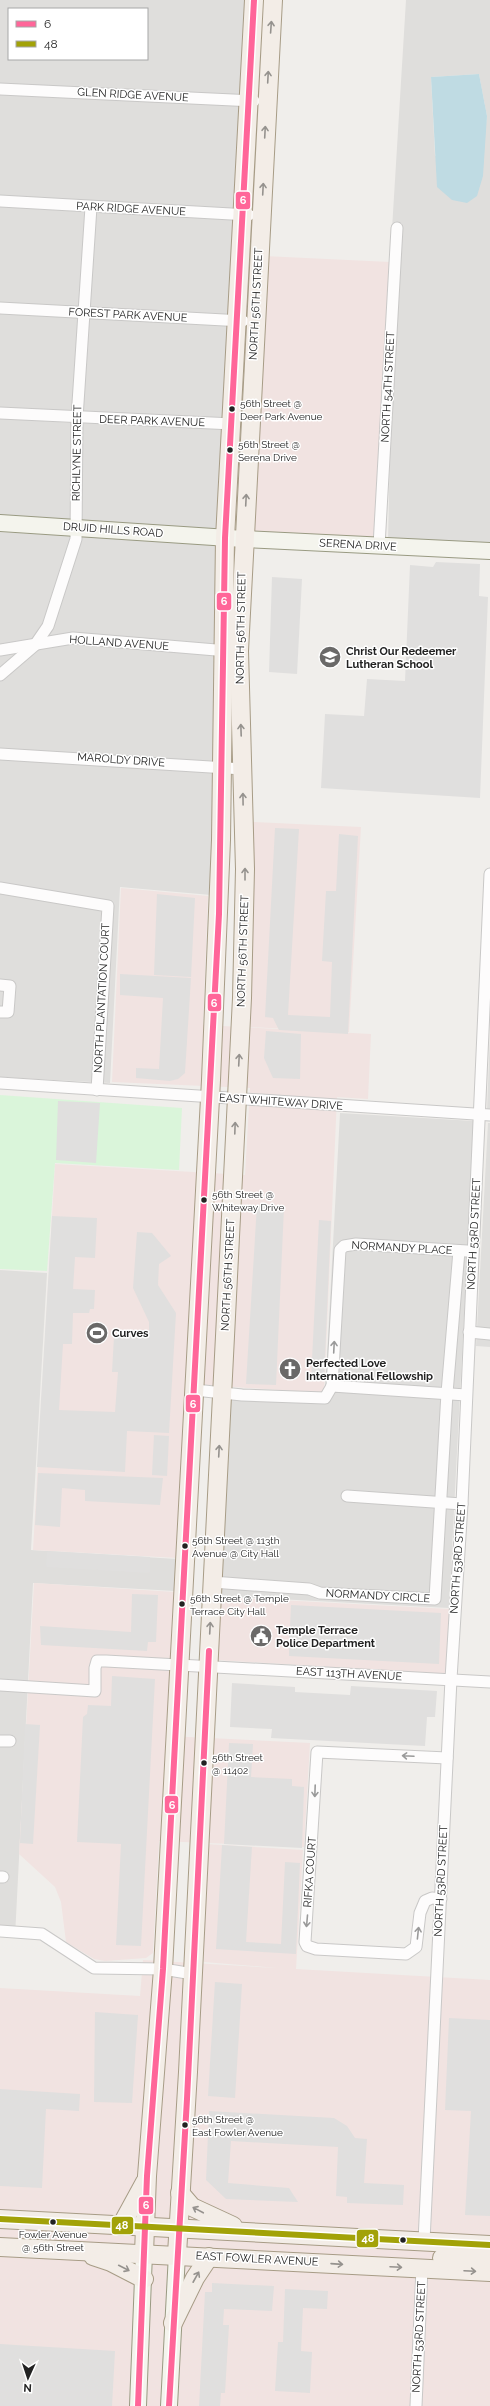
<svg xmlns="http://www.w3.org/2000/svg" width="490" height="2406" font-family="Raleway,sans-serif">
	<rect width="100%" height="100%" fill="#f0eeeb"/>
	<!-- residential -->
	<g fill="#dfdedc" fill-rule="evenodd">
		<path d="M0 0H250L245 95 0 84ZM9 9H147V59H9Z"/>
		<path d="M406 0H490V545L388 541 390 445 402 223H392L390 262ZM479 74 487 116 485 131 435 156 431 77Z"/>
		<path d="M0 95 245 106 239 209 0 196Z"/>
		<path d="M0 207 86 212 80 307 0 303Z"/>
		<path d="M96 212 239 220 234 315 89 307Z"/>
		<path d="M0 314 79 318 72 412 0 407Z"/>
		<path d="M89 318 233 325 228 418 82 413Z"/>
		<path d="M0 418 72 423 70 521 0 517Z"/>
		<path d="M81 423 228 429 221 532 80 522Z"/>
		<path d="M0 532 218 544 214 653 211 895 120 887 110 1083 0 1077Z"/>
		<path d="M490 1034V1110H487Z"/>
		<path d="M340 1113 474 1121 449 1608 221 1596 232 1388 325 1394Z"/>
		<path d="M488 1123H490V1347L476 1346Z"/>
		<path d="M0 1270 47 1273 31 1550 177 1559 175 1591 33 1583 15 1937H0Z"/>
	</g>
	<!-- commercial -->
	<g fill="#f1e3e1">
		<path d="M264 256 390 262 375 540 249 534Z"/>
		<path d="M253 822 361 827 349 1032 250 1027Z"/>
		<path d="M121 888 208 896 203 1025 371 1034 368 1099 337 1097 324 1393 188 1384 178 1558 33 1550 55 1164 245 1175 250 1088 112 1082Z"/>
		<path d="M34 1583 175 1592 168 1736 310 1743 304 1847 159 1841 153 1953 146 1958 105 1961 94 1959 66 1942 61 1902 55 1887 19 1854Z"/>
		<path d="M220 1597 450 1609 448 1674 216 1660Z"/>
		<path d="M205 1844 303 1850 296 1969 490 1980V2406H0V1988L140 1996 143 1960 277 1968 204 1962Z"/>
	</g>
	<!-- park -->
	<path fill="#daf5da" d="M0 1095 182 1108 179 1170 55 1163 47 1271 0 1269Z"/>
	<!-- parking -->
	<g fill="#e0dfde">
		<path d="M436 562 480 564 479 596 488 597 480 798 321 788 325 714 364 716 367 679 405 681 410 565 433 567Z"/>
		<path d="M272 577 302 579 297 674 269 672Z"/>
		<path d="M275 828 299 829 288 1015 330 1017 332 962 322 961 326 891H336L339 834 358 836 348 1034 279 1030 273 1018 265 1017Z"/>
		<path d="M157 894 195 898 191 977 154 975Z"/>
		<path d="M120 974 191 978 185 1073 178 1079 170 1081 136 1078V1068L159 1069 163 998 120 995Z"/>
		<path d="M266 1031 301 1034 300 1079 273 1078 264 1058Z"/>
		<path d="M58 1101 100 1103 96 1163 56 1160Z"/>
		<path d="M257 1205 284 1207 276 1385 246 1384Z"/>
		<path d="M52 1216 97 1218 95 1258 75 1257 73 1289 95 1290 94 1309H90L89 1313H73L72 1344H63L59 1410 115 1412 118 1372H112L114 1336 149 1338V1322L133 1288 137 1232 152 1233 171 1256 159 1264 158 1285 176 1313 169 1433 127 1431 125 1472 37 1467Z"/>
		<path d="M319 1220 331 1221 324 1381 311 1380Z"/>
		<path d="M154 1435 169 1436 167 1476 152 1475Z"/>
		<path d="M38 1473 163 1478 160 1505 85 1501V1490L62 1488 60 1527 35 1525Z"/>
		<path d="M47 1551 150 1557V1573L46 1567Z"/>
		<path d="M132 1594 158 1595 156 1642H148L147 1651 41 1645 40 1626 131 1632Z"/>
		<path d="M291 1605 441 1613 439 1664 289 1656V1634L302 1635 303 1629 290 1628Z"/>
		<path d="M112 1676 155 1679 141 1946 116 1945 121 1844 77 1842 83 1717 87 1714 88 1705 111 1706Z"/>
		<path d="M232 1683 295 1687V1692L350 1695 351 1686 437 1691 435 1717H427L425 1746 271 1738 272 1729 230 1727Z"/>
		<path d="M25 1724 40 1725 33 1844 20 1843Z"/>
		<path d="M229 1743 253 1744 251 1777 292 1779V1786L304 1787 302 1848 224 1844Z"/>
		<path d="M222 1845 252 1847 246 1942 281 1944 285 1862 300 1863 296 1954 216 1949Z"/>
		<path d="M215 1982 242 1984 235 2098 208 2096Z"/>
		<path d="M95 2012 138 2015 132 2103 94 2102Z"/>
		<path d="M449 2018 490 2020V2216L465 2215 471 2111 445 2110Z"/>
		<path d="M0 2089 80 2094 79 2111 46 2109 42 2188 0 2186Z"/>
		<path d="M209 2111 334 2118 347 2126 355 2138 367 2139 364 2183 404 2185 403 2205 347 2203V2197L336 2196 338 2147 231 2141 228 2183 289 2188 298 2202 226 2199 206 2180Z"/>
		<path d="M212 2283 274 2286 272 2311 224 2309 223 2325H229L225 2393H221L220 2406H199L205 2292H212Z"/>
		<path d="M285 2289 328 2291 327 2309 303 2308 301 2351 312 2352 310 2393 275 2391 278 2342H283Z"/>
		<path d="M0 2344 115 2351 112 2406H0Z"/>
	</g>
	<!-- water -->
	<path fill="#bfdbe3" d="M479 74 487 116 483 176 477 196 467 203 452 200 437 187 431 77Z"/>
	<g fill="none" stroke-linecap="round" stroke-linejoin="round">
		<!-- street casing -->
		<g stroke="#c9c8c7" stroke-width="13">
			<g id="street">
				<path d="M0 89 254 101"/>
				<path d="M0 201 249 215"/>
				<path d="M0 308 243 321"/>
				<path d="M0 413 233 424"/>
				<path d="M379 546 397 228"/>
				<path d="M0 650 73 638 228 651"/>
				<path d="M0 675 35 645 48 626 76 539 77 418 91 207"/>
				<path d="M0 754 243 769"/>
				<path d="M0 888 108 906 97 1090"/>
				<path d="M0 985 10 986 8 1012H0"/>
				<path d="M0 1083 490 1115"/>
				<path d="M469 1332 490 1334"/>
				<path d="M332 1386 340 1250 344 1246 356 1244 467 1251"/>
				<path d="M195 1390 242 1395 325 1398 332 1386 466 1395"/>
				<path d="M347 1496 462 1504"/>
				<path d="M212 1582 309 1589 320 1593 435 1599 447 1393 459 1251"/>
				<path d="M0 1685 95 1691V1668L97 1661H106L490 1682"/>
				<path d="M0 1741H10"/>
				<path d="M0 1877H3"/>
				<path d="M441 1899 432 1898 425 1901 420 1913 416 1947 406 1954 316 1949 307 1946 305 1942 317 1752 447 1758"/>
				<path d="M0 1931 42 1934 94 1968 163 1969 193 1974"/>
				<path d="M424 2241 451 1679 462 1504 490 874"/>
				<path d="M416 2406 422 2268"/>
			</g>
		</g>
		<!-- secondary casing -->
		<g stroke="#999a82" stroke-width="18">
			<g id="secondary">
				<path d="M0 523 244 539 490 551"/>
				<path d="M138 2406 144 2253"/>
				<path d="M169 2406 177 2254"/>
			</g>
		</g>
		<!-- primary casing -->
		<g stroke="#a79c86" stroke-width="20">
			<g id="primary">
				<path d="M180 2193 192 2207 233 2226"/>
				<path d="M0 2219 490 2245"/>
				<path d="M121 2226 145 2182"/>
				<path d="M0 2247 490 2272"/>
				<path d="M144 2253 147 2176 163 1969 211 1080 221 840 225 538 254 0"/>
				<path d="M177 2254 188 2072 242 998 245 869 239 651 273 0"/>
				<path d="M93 2256 111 2262 144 2279"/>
				<path d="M442 2258 490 2259"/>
				<path d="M173 2323 195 2278 209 2257"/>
			</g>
		</g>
		<!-- street -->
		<use href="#street" stroke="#fdfcfc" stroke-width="11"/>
		<!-- secondary -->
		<use href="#secondary" stroke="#f4f4ed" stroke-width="16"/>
		<!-- primary -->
		<use href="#primary" stroke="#f3ede7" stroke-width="18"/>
		<!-- bus-1 casing -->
		<g stroke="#fff" stroke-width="9">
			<g id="bus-1">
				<path d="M138 2406 147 2176 163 1969 219 914 225 538 254 0"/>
				<path d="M169 2406 187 2099 209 1651"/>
			</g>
		</g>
		<!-- bus-2 casing -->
		<g stroke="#fff" stroke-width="9">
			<path id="bus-2" d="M0 2219 490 2245"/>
		</g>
		<!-- bus-1 -->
		<use href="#bus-1" stroke="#f69" stroke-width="6"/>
		<!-- bus-2 -->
		<use href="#bus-2" stroke="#a2a208" stroke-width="6"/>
	</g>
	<!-- one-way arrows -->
	<defs><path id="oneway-shaft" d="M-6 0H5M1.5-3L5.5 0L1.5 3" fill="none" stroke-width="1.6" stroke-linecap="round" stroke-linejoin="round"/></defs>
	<g stroke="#95928e">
		<use href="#oneway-shaft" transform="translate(271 27) rotate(-86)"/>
		<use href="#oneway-shaft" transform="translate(268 77) rotate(-87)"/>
		<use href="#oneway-shaft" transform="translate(265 132) rotate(-87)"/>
		<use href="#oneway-shaft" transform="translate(263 189) rotate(-87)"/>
		<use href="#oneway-shaft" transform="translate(246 500) rotate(-87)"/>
		<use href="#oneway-shaft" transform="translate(241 730) rotate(-92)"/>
		<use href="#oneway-shaft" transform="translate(243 799) rotate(-91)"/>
		<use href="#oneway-shaft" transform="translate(245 874) rotate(-90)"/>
		<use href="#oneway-shaft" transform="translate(239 1060) rotate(-87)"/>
		<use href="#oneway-shaft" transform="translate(235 1128) rotate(-88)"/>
		<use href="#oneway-shaft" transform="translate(219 1451) rotate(-87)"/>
		<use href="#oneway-shaft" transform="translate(210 1628) rotate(-87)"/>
		<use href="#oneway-shaft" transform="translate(198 2210) rotate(-152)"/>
		<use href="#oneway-shaft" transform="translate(337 2264) rotate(4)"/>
		<use href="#oneway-shaft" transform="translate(396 2267) rotate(3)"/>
		<use href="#oneway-shaft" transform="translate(124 2268) rotate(27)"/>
		<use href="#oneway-shaft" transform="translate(470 2271) rotate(3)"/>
		<use href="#oneway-shaft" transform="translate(196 2277) rotate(-61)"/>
	</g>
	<g stroke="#9a9a9a">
		<use href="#oneway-shaft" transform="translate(334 1347) rotate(-87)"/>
		<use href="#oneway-shaft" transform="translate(408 1756) rotate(-177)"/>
		<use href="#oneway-shaft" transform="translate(315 1791) rotate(92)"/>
		<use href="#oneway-shaft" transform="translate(307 1921) rotate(95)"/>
		<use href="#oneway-shaft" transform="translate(418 1933) rotate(-84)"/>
	</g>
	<!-- icons -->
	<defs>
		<g id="school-disc" transform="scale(1.15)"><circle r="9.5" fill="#6a6968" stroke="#fff"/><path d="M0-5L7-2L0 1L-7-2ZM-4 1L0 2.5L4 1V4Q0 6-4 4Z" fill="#fff"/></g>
		<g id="stadium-disc" transform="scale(1.15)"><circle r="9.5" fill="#6a6968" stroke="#fff"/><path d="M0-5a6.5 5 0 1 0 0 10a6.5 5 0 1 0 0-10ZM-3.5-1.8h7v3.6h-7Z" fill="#fff"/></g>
		<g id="church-disc" transform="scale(1.15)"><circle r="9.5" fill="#6a6968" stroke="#fff"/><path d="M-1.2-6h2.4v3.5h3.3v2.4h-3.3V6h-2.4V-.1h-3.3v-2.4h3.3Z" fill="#fff"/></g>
		<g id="civic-disc" transform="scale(1.15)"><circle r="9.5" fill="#6a6968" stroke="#fff"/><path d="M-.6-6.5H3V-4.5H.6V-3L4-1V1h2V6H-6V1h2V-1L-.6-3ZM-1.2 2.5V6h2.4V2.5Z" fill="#fff"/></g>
	</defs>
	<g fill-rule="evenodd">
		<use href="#school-disc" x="330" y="657"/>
		<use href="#stadium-disc" x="97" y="1333"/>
		<use href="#church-disc" x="290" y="1369"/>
		<use href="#civic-disc" x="261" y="1636"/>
	</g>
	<!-- markers -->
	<g fill="#222" stroke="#fff" stroke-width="1.5">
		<circle cx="232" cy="409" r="3.5"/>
		<circle cx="230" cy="450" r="3.5"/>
		<circle cx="204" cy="1200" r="3.5"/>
		<circle cx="185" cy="1546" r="3.5"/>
		<circle cx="182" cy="1604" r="3.5"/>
		<circle cx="204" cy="1763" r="3.5"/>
		<circle cx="185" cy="2125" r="3.5"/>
		<circle cx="53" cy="2222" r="3.5"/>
		<circle cx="403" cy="2240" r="3.5"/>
	</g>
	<g text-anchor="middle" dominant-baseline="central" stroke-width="3" stroke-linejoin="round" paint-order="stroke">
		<!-- bus labels -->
		<g font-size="10" fill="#222" stroke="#fff" text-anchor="start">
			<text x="240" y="403">56th Street @<tspan x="240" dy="13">Deer Park Avenue</tspan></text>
			<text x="238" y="444">56th Street @<tspan x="238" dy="13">Serena Drive</tspan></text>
			<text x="212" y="1194">56th Street @<tspan x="212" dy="13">Whiteway Drive</tspan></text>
			<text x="192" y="1540">56th Street @ 113th<tspan x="192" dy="13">Avenue @ City Hall</tspan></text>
			<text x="190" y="1598">56th Street @ Temple<tspan x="190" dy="13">Terrace City Hall</tspan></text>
			<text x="212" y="1757">56th Street<tspan x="212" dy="13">@ 11402</tspan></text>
			<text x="192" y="2119">56th Street @<tspan x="192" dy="13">East Fowler Avenue</tspan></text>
			<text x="53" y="2234" text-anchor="middle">Fowler Avenue<tspan x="53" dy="13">@ 56th Street</tspan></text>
		</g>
		<!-- street labels -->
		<g font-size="11" fill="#222" stroke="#fff">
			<text transform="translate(133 95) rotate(3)">GLEN RIDGE AVENUE</text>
			<text transform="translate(131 209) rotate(3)">PARK RIDGE AVENUE</text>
			<text transform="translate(256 304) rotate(-87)">NORTH 56TH STREET</text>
			<text transform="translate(128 315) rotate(3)">FOREST PARK AVENUE</text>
			<text transform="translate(388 387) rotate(-87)">NORTH 54TH STREET</text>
			<text transform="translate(152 421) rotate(2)">DEER PARK AVENUE</text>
			<text transform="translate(77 453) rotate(-89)">RICHLYNE STREET</text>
			<text transform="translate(113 530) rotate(4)">DRUID HILLS ROAD</text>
			<text transform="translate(358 545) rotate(3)">SERENA DRIVE</text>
			<text transform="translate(241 628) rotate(-89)">NORTH 56TH STREET</text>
			<text transform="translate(119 643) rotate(4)">HOLLAND AVENUE</text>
			<text transform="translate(121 760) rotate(4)">MAROLDY DRIVE</text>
			<text transform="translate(243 951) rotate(-88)">NORTH 56TH STREET</text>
			<text transform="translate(102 998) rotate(-87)">NORTH PLANTATION COURT</text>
			<text transform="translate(281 1102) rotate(4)">EAST WHITEWAY DRIVE</text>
			<text transform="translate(474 1234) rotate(-87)">NORTH 53RD STREET</text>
			<text transform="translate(402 1248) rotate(3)">NORMANDY PLACE</text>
			<text transform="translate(228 1275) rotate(-87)">NORTH 56TH STREET</text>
			<text transform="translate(458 1558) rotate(-86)">NORTH 53RD STREET</text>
			<text transform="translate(378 1596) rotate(3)">NORMANDY CIRCLE</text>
			<text transform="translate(349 1674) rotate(3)">EAST 113TH AVENUE</text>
			<text transform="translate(310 1872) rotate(-86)">RIFKA COURT</text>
			<text transform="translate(441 1881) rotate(-87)">NORTH 53RD STREET</text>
			<text transform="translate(257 2259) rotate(3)">EAST FOWLER AVENUE</text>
			<text transform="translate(419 2337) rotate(-87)">NORTH 53RD STREET</text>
		</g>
		<!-- poi labels -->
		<g font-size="11" font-weight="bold" fill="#222" stroke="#fff" text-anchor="start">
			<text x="346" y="651">Christ Our Redeemer<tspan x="346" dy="13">Lutheran School</tspan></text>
			<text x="112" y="1333">Curves</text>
			<text x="306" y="1363">Perfected Love<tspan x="306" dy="13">International Fellowship</tspan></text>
			<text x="276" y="1630">Temple Terrace<tspan x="276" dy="13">Police Department</tspan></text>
		</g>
	</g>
	<g stroke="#fff" stroke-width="1.5">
		<rect x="235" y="191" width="16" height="19" rx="4" fill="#f69"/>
		<rect x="216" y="592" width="16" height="19" rx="4" fill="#f69"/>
		<rect x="207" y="993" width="15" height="19" rx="4" fill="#f69"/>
		<rect x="185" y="1394" width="16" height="19" rx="4" fill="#f69"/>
		<rect x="164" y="1795" width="15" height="19" rx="4" fill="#f69"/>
		<rect x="138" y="2196" width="16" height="19" rx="4" fill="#f69"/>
		<rect x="111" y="2216" width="23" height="19" rx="4" fill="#a2a208"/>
		<rect x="356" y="2229" width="23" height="19" rx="4" fill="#a2a208"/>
	</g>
	<g font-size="11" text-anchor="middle" font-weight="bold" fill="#fff">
		<text x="243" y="204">6</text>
		<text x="224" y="605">6</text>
		<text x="214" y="1007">6</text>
		<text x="193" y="1408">6</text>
		<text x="172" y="1809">6</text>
		<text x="146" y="2209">6</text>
		<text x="122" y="2229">48</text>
		<text x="368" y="2242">48</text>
	</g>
	<!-- legend -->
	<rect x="8" y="8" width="140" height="52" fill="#ffffff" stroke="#a7a7a7"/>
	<rect x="16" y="21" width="20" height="6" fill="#ff6699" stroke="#a7a7a7"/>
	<text x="44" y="28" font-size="12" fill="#222222">6</text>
	<rect x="16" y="41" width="20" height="6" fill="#a2a208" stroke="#a7a7a7"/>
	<text x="44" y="48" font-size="12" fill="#222222">48</text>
	<!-- north arrow -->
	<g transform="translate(28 2378) rotate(183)" stroke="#ffffff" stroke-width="3" paint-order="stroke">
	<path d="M0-3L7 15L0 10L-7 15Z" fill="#222222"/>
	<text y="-6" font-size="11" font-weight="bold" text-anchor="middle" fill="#222222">N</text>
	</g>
</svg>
